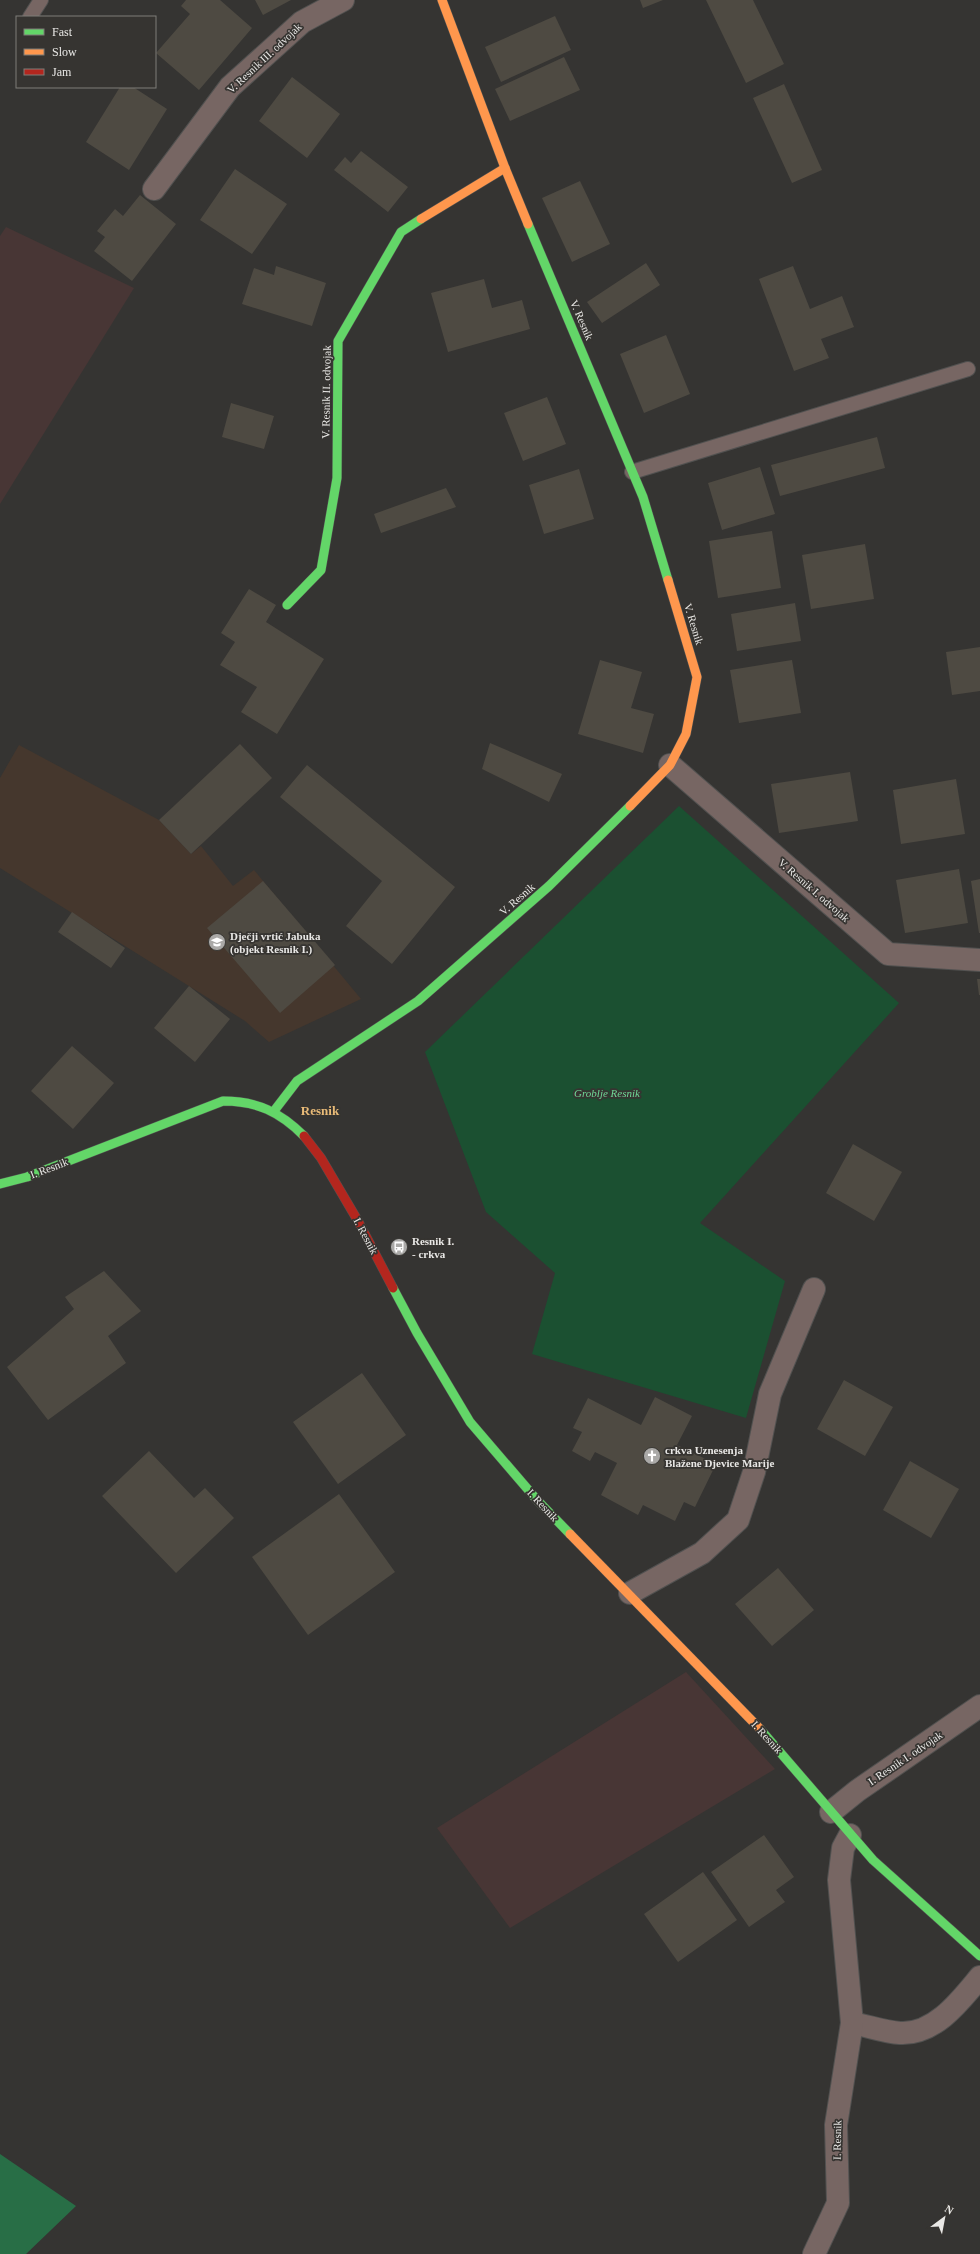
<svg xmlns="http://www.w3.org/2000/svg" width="980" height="2254" font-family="Georgia,serif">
	<rect width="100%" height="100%" fill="#353432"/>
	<!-- commercial -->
	<g fill="#483635">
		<path d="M6 227 134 288 0 504V236Z"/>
		<path d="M686 1672 775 1769 510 1928 437 1828Z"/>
	</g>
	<!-- education -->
	<path fill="#45372d" d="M19 745 159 820 191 854 201 846 233 886 254 870 361 999 269 1042 245 1021 0 868V778Z"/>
	<!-- green -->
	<path fill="#1b5031" d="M679 806 899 1003 700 1223 785 1281 746 1418 532 1354 555 1273 486 1212 425 1052Z"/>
	<!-- forest -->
	<path fill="#286e46" d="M0 2154 76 2206 26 2254H0Z"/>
	<!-- building -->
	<g fill="#4e4a42">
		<path d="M186 0H220L252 28 199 90 156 53 190 14 181 6Z"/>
		<path d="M255 0H291L263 15Z"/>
		<path d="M640 0H663L643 8Z"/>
		<path d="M706 0H753L784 64 746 83Z"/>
		<path d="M555 16 571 50 501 82 485 47Z"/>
		<path d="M564 57 580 90 510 121 495 89Z"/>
		<path d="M292 77 340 114 307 158 259 121Z"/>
		<path d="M784 84 822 170 792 183 753 98Z"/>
		<path d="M120 87H133L167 109 129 170 86 142Z"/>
		<path d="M361 151 408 187 388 212 334 170 345 157 351 163Z"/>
		<path d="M235 169 287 204 252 254 200 220Z"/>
		<path d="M580 181 610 244 572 262 542 198Z"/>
		<path d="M140 195 176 224 132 281 94 251 105 237 97 231 115 209 123 216Z"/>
		<path d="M646 263 660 285 602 323 587 302Z"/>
		<path d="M276 266 326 283 312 326 242 304 254 268 274 275Z"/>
		<path d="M793 266 810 309 842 296 854 327 821 339 829 358 794 371 759 279Z"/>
		<path d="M484 279 492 308 522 300 530 329 448 352 431 293Z"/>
		<path d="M666 335 690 394 644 413 620 354Z"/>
		<path d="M547 397 566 444 523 461 504 413Z"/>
		<path d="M231 403 274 416 264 449 222 437Z"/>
		<path d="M877 437 885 468 780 496 771 465Z"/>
		<path d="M760 467 775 514 722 530 708 483Z"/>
		<path d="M579 469 594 519 544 534 529 485Z"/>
		<path d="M446 488 456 507 381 533 374 514Z"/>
		<path d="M772 531 781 588 718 598 709 541Z"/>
		<path d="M865 544 874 599 811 609 802 555Z"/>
		<path d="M249 589 276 605 266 622 324 659 277 734 241 712 257 687 220 665 235 642 221 633Z"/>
		<path d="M795 603 801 641 737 651 731 614Z"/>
		<path d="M980 647V691L952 695 946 652Z"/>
		<path d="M600 660 642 672 631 708 654 714 643 753 578 734Z"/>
		<path d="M792 660 801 713 739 723 730 670Z"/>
		<path d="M490 743 562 774 549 802 482 769Z"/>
		<path d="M240 744 272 778 191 854 159 820Z"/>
		<path d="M307 765 455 887 392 964 346 926 382 881 280 797Z"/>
		<path d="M850 772 858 821 779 833 771 784Z"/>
		<path d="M956 779 965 834 901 844 893 790Z"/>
		<path d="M959 869 968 923 905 933 896 880Z"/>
		<path d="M980 879V933H979L971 881Z"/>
		<path d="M263 881 335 965 280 1013 207 928Z"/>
		<path d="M72 912 125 948 111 968 58 932Z"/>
		<path d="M977 979H980V995H979Z"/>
		<path d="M189 986 230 1019 195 1062 154 1028Z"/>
		<path d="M72 1046 114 1083 73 1129 31 1091Z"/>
		<path d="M853 1144 902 1172 874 1221 826 1193Z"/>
		<path d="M104 1271 141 1311 108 1336 126 1363 48 1420 7 1367 74 1309 65 1297Z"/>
		<path d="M362 1373 406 1435 338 1484 293 1422Z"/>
		<path d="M844 1380 893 1407 865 1456 817 1429Z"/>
		<path d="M655 1397 692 1416 677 1445 716 1464 695 1507 684 1502 675 1521 643 1505 638 1515 601 1495 617 1463 595 1452 590 1461 572 1451 582 1432 573 1428 588 1398 641 1425Z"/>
		<path d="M149 1451 194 1498 205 1488 234 1518 176 1573 102 1496Z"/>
		<path d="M910 1461 959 1489 931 1538 883 1510Z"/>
		<path d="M339 1494 395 1572 308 1635 252 1557Z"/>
		<path d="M778 1568 814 1610 772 1646 735 1604Z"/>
		<path d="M764 1835 794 1877 776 1890 785 1902 749 1927 711 1872Z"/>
		<path d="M703 1872 737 1920 678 1962 644 1914Z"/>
	</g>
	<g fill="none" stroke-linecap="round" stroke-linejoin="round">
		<!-- lane casing -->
		<g stroke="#515150" stroke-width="16">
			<g id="lane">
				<path d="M30 17 41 0"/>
				<path d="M632 472 968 369"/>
			</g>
		</g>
		<!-- street casing -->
		<g stroke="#515150" stroke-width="24">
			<g id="street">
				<path d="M154 189 230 87 302 22 343 0"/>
				<path d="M670 765 888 954 980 960"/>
				<path d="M630 1593 702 1553 738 1520 754 1472 770 1394 814 1289"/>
				<path d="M831 1812 857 1791 980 1706"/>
				<path d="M852 2023C868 2026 885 2032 900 2033 935 2035 961 2000 980 1977"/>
				<path d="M814 2254 838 2203 836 2125 852 2023 839 1880 843 1848 850 1835"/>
			</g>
		</g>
		<!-- fast casing -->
		<g stroke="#515150" stroke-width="10">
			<g id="fast">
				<path d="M528 224 643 497 668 580"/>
				<path d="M287 605 321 570 337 478 338 341 401 232 421 219"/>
				<path d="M274 1111 297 1081 418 1001 549 886 630 806"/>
				<path d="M0 1184 27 1177 223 1101C257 1101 280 1112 304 1136"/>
				<path d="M393 1288 417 1333 470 1422 537 1500 570 1534"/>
				<path d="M760 1729 873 1860 980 1956"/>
			</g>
		</g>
		<!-- slow casing -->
		<g stroke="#515150" stroke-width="10">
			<g id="slow">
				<path d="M442 0 505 168 528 224"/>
				<path d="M421 219 505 168"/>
				<path d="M630 806 670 765 686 734 697 677 668 580"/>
				<path d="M570 1534 760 1729"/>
			</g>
		</g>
		<!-- jam casing -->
		<g stroke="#515150" stroke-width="10">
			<path id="jam" d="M304 1136 321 1158 358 1221 393 1288"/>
		</g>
		<!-- lane -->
		<use href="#lane" stroke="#776663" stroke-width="14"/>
		<!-- street -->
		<use href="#street" stroke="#776663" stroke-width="22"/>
		<!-- fast -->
		<use href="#fast" stroke="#63d668" stroke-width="9"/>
		<!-- slow -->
		<use href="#slow" stroke="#ff974d" stroke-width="9"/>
		<!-- jam -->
		<use href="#jam" stroke="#b3261e" stroke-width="9"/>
	</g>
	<!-- icons -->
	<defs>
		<g id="school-disc" transform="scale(0.9)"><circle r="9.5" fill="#aaa9a7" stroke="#363431"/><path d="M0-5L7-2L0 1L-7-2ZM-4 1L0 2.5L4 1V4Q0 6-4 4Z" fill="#fff"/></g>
		<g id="bus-disc" transform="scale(0.9)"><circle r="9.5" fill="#aaa9a7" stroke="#363431"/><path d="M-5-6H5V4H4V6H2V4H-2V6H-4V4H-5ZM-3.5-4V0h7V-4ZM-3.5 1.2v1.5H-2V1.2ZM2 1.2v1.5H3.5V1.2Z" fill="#fff"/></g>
		<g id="church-disc" transform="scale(0.9)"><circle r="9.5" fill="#aaa9a7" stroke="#363431"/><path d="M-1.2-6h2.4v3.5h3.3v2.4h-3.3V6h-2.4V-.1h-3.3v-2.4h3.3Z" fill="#fff"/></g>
	</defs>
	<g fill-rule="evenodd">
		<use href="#school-disc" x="217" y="942"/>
		<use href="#bus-disc" x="399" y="1247"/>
		<use href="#church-disc" x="652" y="1456"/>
	</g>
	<g text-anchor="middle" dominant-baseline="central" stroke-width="3.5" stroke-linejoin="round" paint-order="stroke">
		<!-- street labels -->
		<g font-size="11" fill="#e9e8e6" stroke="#363431">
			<text transform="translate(264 58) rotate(-43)">V. Resnik III. odvojak</text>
			<text transform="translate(582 320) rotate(67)">V. Resnik</text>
			<text transform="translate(326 392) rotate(-89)">V. Resnik II. odvojak</text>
			<text transform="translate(694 624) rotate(73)">V. Resnik</text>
			<text transform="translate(814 890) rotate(41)">V. Resnik I. odvojak</text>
			<text transform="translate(517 899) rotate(-41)">V. Resnik</text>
			<text transform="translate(49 1168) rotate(-21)">I. Resnik</text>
			<text transform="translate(366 1236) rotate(62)">I. Resnik</text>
			<text transform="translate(543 1505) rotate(47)">I. Resnik</text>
			<text transform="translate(767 1737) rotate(48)">I. Resnik</text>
			<text transform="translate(905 1758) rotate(-34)">I. Resnik I. odvojak</text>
			<text transform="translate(837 2140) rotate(-89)">I. Resnik</text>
		</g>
		<!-- poi labels -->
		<g font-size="11" font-weight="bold" fill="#e9e8e6" stroke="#363431" text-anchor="start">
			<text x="230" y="936">Dječji vrtić Jabuka<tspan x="230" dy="13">(objekt Resnik I.)</tspan></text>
			<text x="412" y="1241">Resnik I.<tspan x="412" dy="13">- crkva</tspan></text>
			<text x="665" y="1450">crkva Uznesenja<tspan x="665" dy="13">Blažene Djevice Marije</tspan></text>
		</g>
		<!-- park labels -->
		<g font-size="11" font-style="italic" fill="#6fd997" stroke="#363431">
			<text x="607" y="1093">Groblje Resnik</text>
		</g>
		<!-- quarter labels -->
		<g font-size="13" font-weight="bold" fill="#e9bb78" stroke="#363431">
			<text x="320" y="1110">Resnik</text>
		</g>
	</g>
	<!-- legend -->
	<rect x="16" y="16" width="140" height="72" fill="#363431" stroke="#7e7c79"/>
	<rect x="24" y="29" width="20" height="6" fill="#63d668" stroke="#7e7c79"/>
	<text x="52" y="36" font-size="12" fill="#e9e8e6">Fast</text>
	<rect x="24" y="49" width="20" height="6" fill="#ff974d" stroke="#7e7c79"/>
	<text x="52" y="56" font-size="12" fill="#e9e8e6">Slow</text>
	<rect x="24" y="69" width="20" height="6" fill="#b3261e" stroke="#7e7c79"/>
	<text x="52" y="76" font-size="12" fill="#e9e8e6">Jam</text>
	<!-- north arrow -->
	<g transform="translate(944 2218) rotate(32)" stroke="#363431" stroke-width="3" paint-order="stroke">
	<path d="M0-3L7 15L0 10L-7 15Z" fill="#e9e8e6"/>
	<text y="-6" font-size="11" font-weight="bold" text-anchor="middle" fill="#e9e8e6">N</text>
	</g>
</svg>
